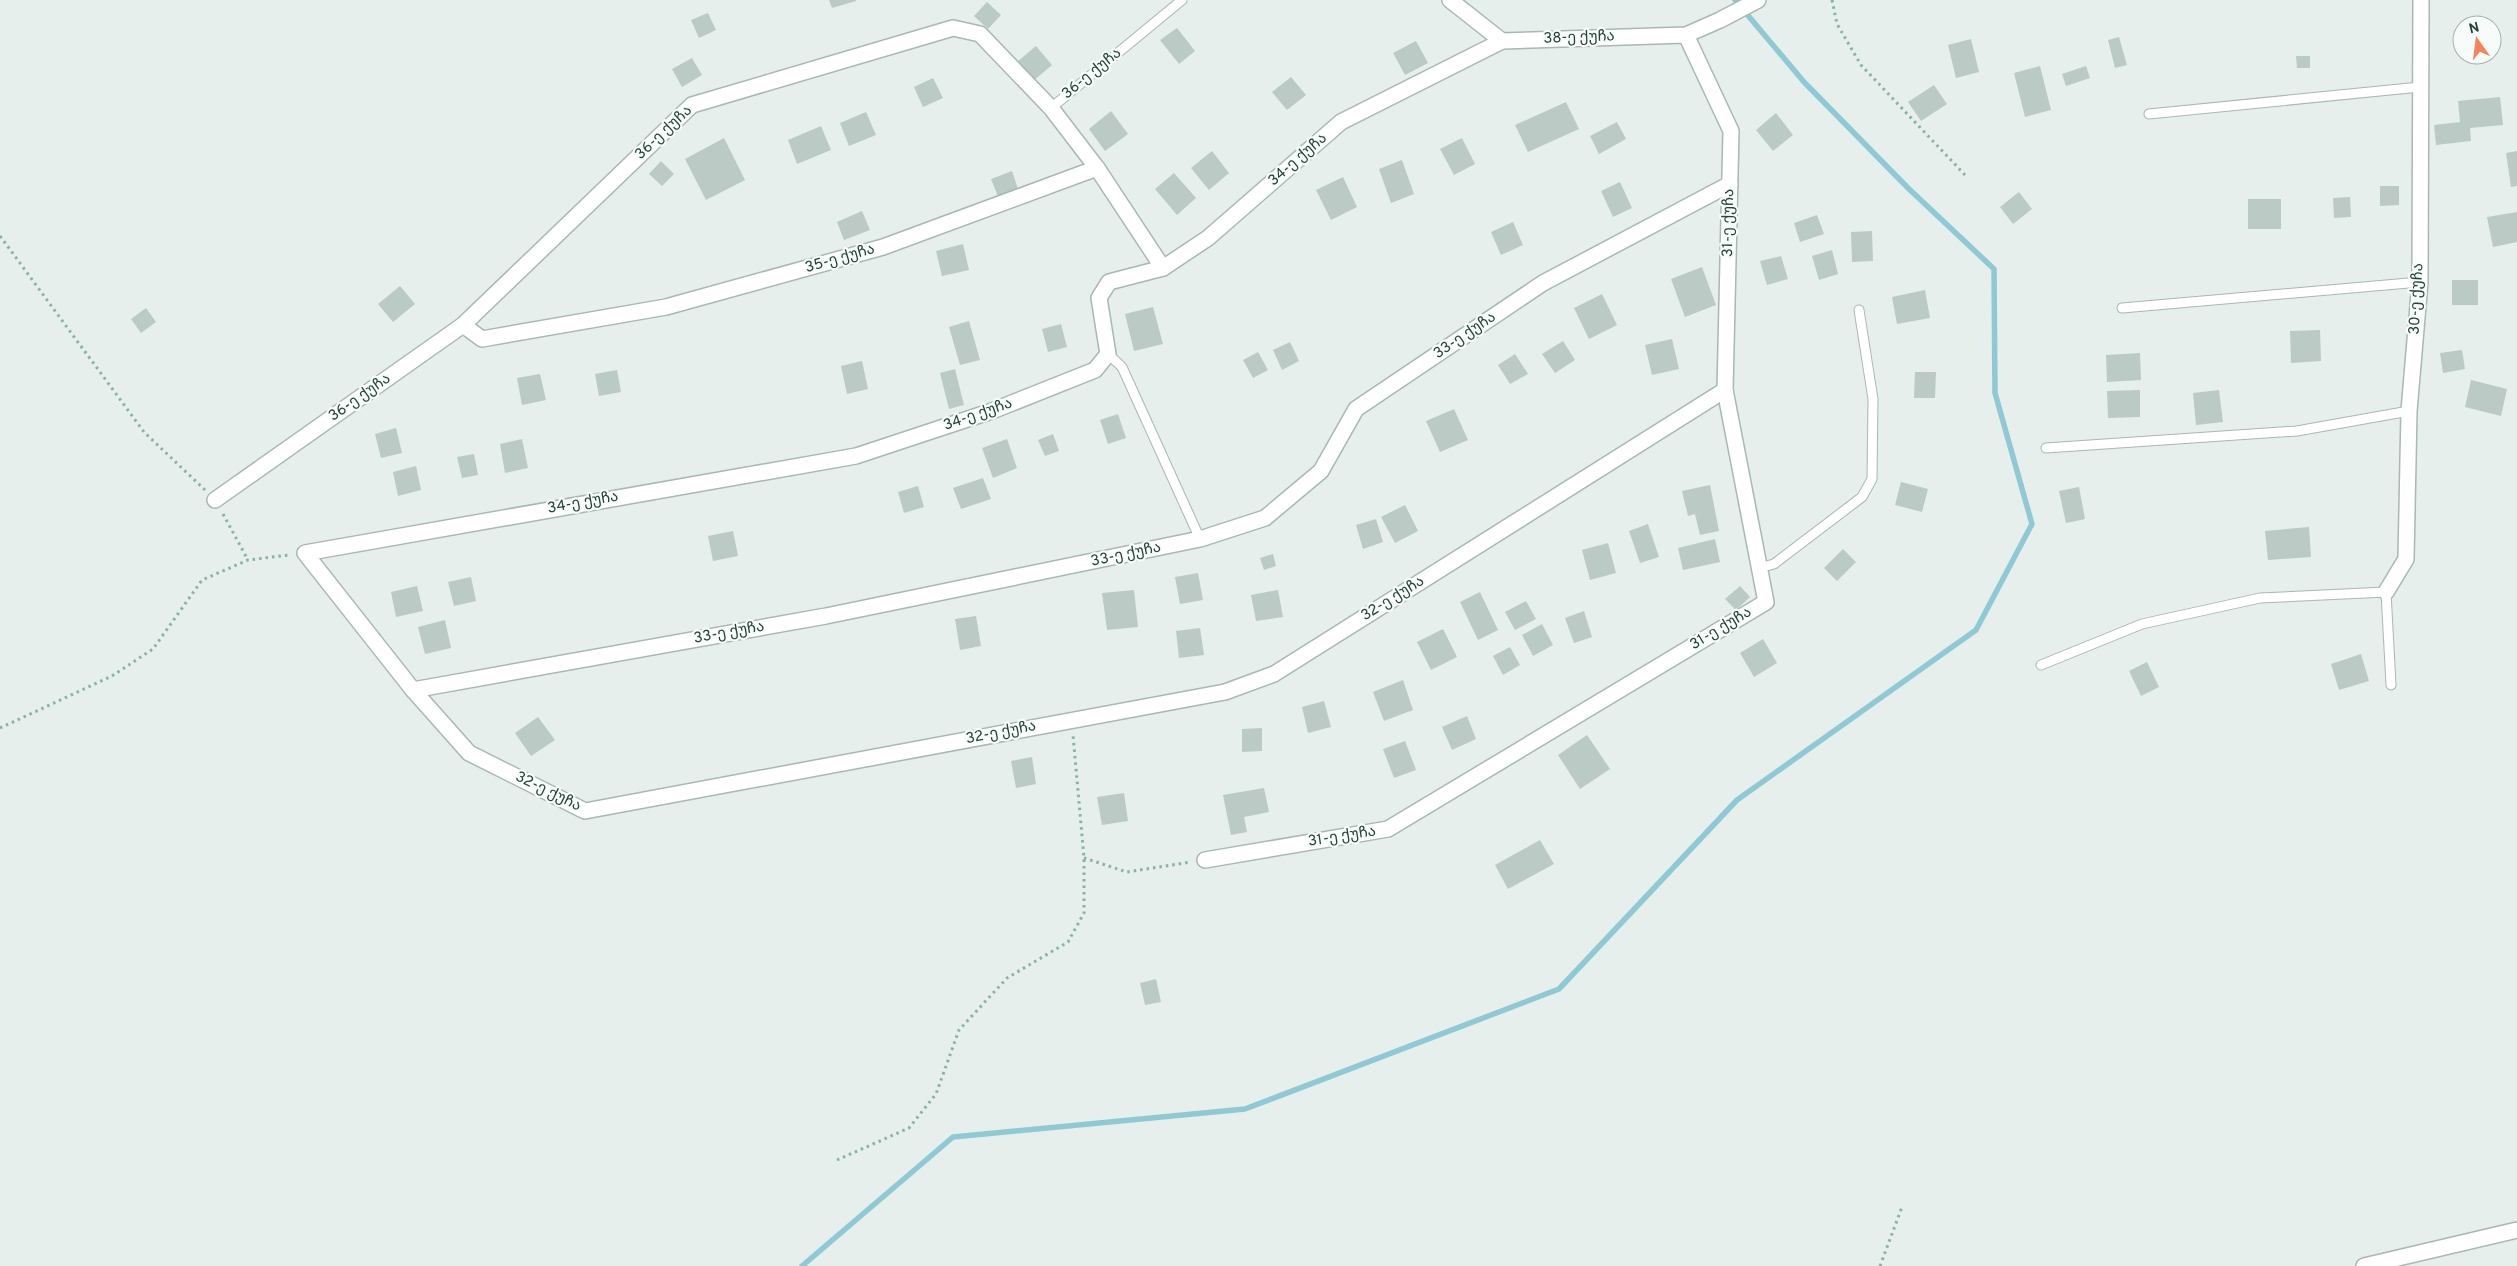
<svg xmlns="http://www.w3.org/2000/svg" width="2517" height="1266" font-family="Overpass,'Noto Sans Georgian',sans-serif">
	<rect width="100%" height="100%" fill="#e6efeb"/>
	<g fill="none" stroke-linecap="round" stroke-linejoin="round">
		<!-- stream -->
		<path stroke="#8ec9d4" stroke-width="5.5" d="M802 1266 953 1137 1245 1109 1559 989 1737 800 1976 630 2032 524 1995 393 1994 269 1908 188 1804 82 1735 0"/>
	</g>
	<!-- building -->
	<g fill="#bbcac4">
		<path d="M829 0H856V1L832 8Z"/>
		<path d="M987 2 1001 15 988 29 974 16Z"/>
		<path d="M708 13 716 30 699 38 691 20Z"/>
		<path d="M1177 28 1195 51 1179 64 1160 40Z"/>
		<path d="M2119 37 2127 65 2115 68 2108 40Z"/>
		<path d="M1971 39 1979 72 1956 78 1948 45Z"/>
		<path d="M1416 41 1428 63 1405 75 1393 53Z"/>
		<path d="M1036 46 1052 65 1033 81 1017 62Z"/>
		<path d="M2296 56H2310V68H2297Z"/>
		<path d="M692 58 702 75 682 87 672 69Z"/>
		<path d="M2040 66 2051 110 2025 117 2014 73Z"/>
		<path d="M2086 66 2090 78 2066 86 2062 74Z"/>
		<path d="M1291 77 1306 95 1287 110 1272 92Z"/>
		<path d="M933 78 943 98 923 107 914 87Z"/>
		<path d="M1934 85 1947 104 1921 121 1908 102Z"/>
		<path d="M2500 97 2503 125 2470 128 2471 141 2436 145 2434 125 2460 122 2458 101Z"/>
		<path d="M1566 102 1579 129 1528 152 1515 125Z"/>
		<path d="M1111 111 1128 134 1105 151 1089 129Z"/>
		<path d="M866 112 876 135 849 146 840 123Z"/>
		<path d="M1776 113 1793 135 1773 151 1756 130Z"/>
		<path d="M1617 122 1626 139 1599 154 1590 136Z"/>
		<path d="M821 126 831 150 797 164 788 140Z"/>
		<path d="M724 138 745 180 706 200 685 159Z"/>
		<path d="M1462 138 1475 164 1454 175 1440 149Z"/>
		<path d="M1212 151 1229 173 1209 190 1191 168Z"/>
		<path d="M2517 151V186L2511 187 2506 153Z"/>
		<path d="M1402 160 1414 194 1391 203 1379 169Z"/>
		<path d="M661 161 674 174 662 186 649 174Z"/>
		<path d="M1012 171 1019 192 999 199 991 179Z"/>
		<path d="M1174 173 1196 198 1177 215 1155 189Z"/>
		<path d="M1343 177 1357 207 1331 220 1316 190Z"/>
		<path d="M1620 182 1632 208 1613 217 1601 191Z"/>
		<path d="M2380 186H2399V205L2380 206Z"/>
		<path d="M2019 192 2032 209 2013 224 2000 207Z"/>
		<path d="M2350 197 2351 217 2334 218 2333 198Z"/>
		<rect x="2248" y="199" width="33" height="30"/>
		<path d="M862 211 870 230 844 240 837 222Z"/>
		<path d="M2517 212V242L2493 247 2487 217Z"/>
		<path d="M1817 215 1824 234 1800 242 1794 223Z"/>
		<path d="M1513 222 1523 245 1501 255 1491 232Z"/>
		<path d="M1872 231 1873 261 1852 262 1851 232Z"/>
		<path d="M963 244 969 270 942 276 936 251Z"/>
		<path d="M1832 250 1838 274 1819 280 1812 256Z"/>
		<path d="M1781 256 1788 279 1767 285 1760 261Z"/>
		<path d="M1702 267 1716 305 1685 317 1671 279Z"/>
		<rect x="2452" y="280" width="26" height="25"/>
		<path d="M400 286 415 304 393 322 378 304Z"/>
		<path d="M1925 290 1930 318 1897 324 1892 297Z"/>
		<path d="M1602 294 1617 325 1589 339 1574 308Z"/>
		<path d="M1153 307 1163 344 1134 351 1125 314Z"/>
		<path d="M146 308 156 322 141 333 131 319Z"/>
		<path d="M969 321 980 360 960 365 949 327Z"/>
		<path d="M1061 324 1067 347 1048 352 1042 329Z"/>
		<path d="M2320 330 2321 361 2291 363 2290 331Z"/>
		<path d="M1672 339 1679 369 1652 375 1645 345Z"/>
		<path d="M1563 341 1575 360 1555 373 1542 354Z"/>
		<path d="M1290 342 1299 361 1282 370 1273 350Z"/>
		<path d="M2462 350 2465 369 2443 373 2440 353Z"/>
		<path d="M1258 352 1268 370 1253 378 1243 360Z"/>
		<path d="M2140 353 2141 380 2107 382 2106 355Z"/>
		<path d="M1515 354 1528 374 1510 384 1498 365Z"/>
		<path d="M862 361 868 389 847 394 841 366Z"/>
		<path d="M955 369 964 405 949 409 940 373Z"/>
		<path d="M617 370 621 392 599 396 595 374Z"/>
		<path d="M1915 372H1936L1935 398H1914Z"/>
		<path d="M540 374 546 400 522 405 517 378Z"/>
		<path d="M2471 380 2507 389 2501 416 2465 407Z"/>
		<path d="M2140 390V417L2108 418 2107 391Z"/>
		<path d="M2219 390 2223 422 2196 425 2193 393Z"/>
		<path d="M1454 409 1468 440 1440 452 1426 421Z"/>
		<path d="M1118 414 1126 438 1108 444 1100 420Z"/>
		<path d="M396 428 402 453 381 458 375 434Z"/>
		<path d="M1053 434 1059 451 1045 456 1038 440Z"/>
		<path d="M522 439 528 468 505 473 500 444Z"/>
		<path d="M1007 439 1017 468 993 478 982 448Z"/>
		<path d="M474 454 478 475 462 478 457 457Z"/>
		<path d="M416 466 421 490 398 496 393 472Z"/>
		<path d="M983 478 991 499 961 509 953 488Z"/>
		<path d="M1901 482 1928 489 1922 512 1895 505Z"/>
		<path d="M1710 485 1719 531 1700 535 1695 514 1688 516 1682 491Z"/>
		<path d="M918 486 924 507 904 513 898 492Z"/>
		<path d="M2079 487 2085 519 2066 523 2059 491Z"/>
		<path d="M1405 505 1418 531 1395 543 1381 517Z"/>
		<path d="M1376 519 1383 542 1363 549 1356 525Z"/>
		<path d="M1648 524 1659 557 1640 563 1629 531Z"/>
		<path d="M2309 527 2311 557 2268 560 2265 531Z"/>
		<path d="M733 531 738 556 713 561 708 536Z"/>
		<path d="M1715 539 1720 562 1683 570 1678 548Z"/>
		<path d="M1608 543 1616 573 1590 580 1582 550Z"/>
		<path d="M1843 549 1856 562 1837 581 1824 568Z"/>
		<path d="M1273 554 1276 566 1264 570 1260 558Z"/>
		<path d="M1198 573 1203 600 1180 604 1175 577Z"/>
		<path d="M471 577 476 601 454 606 448 582Z"/>
		<path d="M417 586 423 611 396 617 391 592Z"/>
		<path d="M1740 586 1750 597 1736 610 1725 599Z"/>
		<path d="M1134 590 1138 627 1107 630 1102 593Z"/>
		<path d="M1278 590 1283 617 1256 621 1251 595Z"/>
		<path d="M1480 592 1498 630 1478 640 1460 602Z"/>
		<path d="M1526 601 1536 619 1515 630 1505 612Z"/>
		<path d="M1584 611 1592 637 1574 643 1565 618Z"/>
		<path d="M976 616 981 646 960 650 955 619Z"/>
		<path d="M445 620 451 648 425 654 418 627Z"/>
		<path d="M1542 624 1553 645 1533 656 1522 635Z"/>
		<path d="M1200 628 1204 655 1179 658 1176 631Z"/>
		<path d="M1443 629 1457 657 1431 670 1417 642Z"/>
		<path d="M1763 639 1777 663 1754 677 1740 653Z"/>
		<path d="M1510 647 1520 665 1503 675 1493 656Z"/>
		<path d="M2361 654 2369 681 2339 690 2331 664Z"/>
		<path d="M2147 662 2159 687 2141 696 2129 671Z"/>
		<path d="M1403 680 1413 710 1384 721 1373 692Z"/>
		<path d="M1324 701 1331 727 1308 733 1302 707Z"/>
		<path d="M1467 716 1476 739 1452 750 1442 727Z"/>
		<path d="M538 717 555 740 531 756 515 733Z"/>
		<path d="M1262 728V751L1242 752V729Z"/>
		<path d="M1587 735 1610 769 1580 789 1558 755Z"/>
		<path d="M1405 741 1416 770 1394 778 1383 749Z"/>
		<path d="M1032 757 1036 784 1016 788 1011 761Z"/>
		<path d="M1264 788 1269 812 1244 817 1247 832 1231 835 1223 795Z"/>
		<path d="M1124 793 1128 821 1102 825 1097 797Z"/>
		<path d="M1540 840 1554 864 1508 889 1495 865Z"/>
		<path d="M1156 979 1161 1002 1145 1005 1140 983Z"/>
	</g>
	<g fill="none" stroke-linecap="round" stroke-linejoin="round">
		<!-- service casing -->
		<g stroke="#a8b8b2" stroke-width="11">
			<g id="service">
				<path d="M1051 108 1182 0"/>
				<path d="M2149 114 2420 87"/>
				<path d="M2122 308 2420 282"/>
				<path d="M1108 354 1122 367 1200 539"/>
				<path d="M2046 448 2297 431 2409 411"/>
				<path d="M1759 568 1774 564 1862 497 1872 479 1873 399 1859 310"/>
				<path d="M2041 665 2142 624 2260 598 2386 592 2391 685"/>
			</g>
		</g>
		<!-- minor casing -->
		<g stroke="#a8b8b2" stroke-width="18">
			<g id="minor">
				<path d="M1450 0 1502 41 1686 35 1720 20 1758 0"/>
				<path d="M1502 41 1341 122 1208 238 1163 268 1109 282 1099 298 1108 354 1095 370 992 411 856 456 305 553 413 690 469 753 585 811 1225 692 1274 674 1725 390"/>
				<path d="M463 325 482 339 666 307 883 247 1097 168 1163 268"/>
				<path d="M215 500 463 325 692 105 953 28 980 34 1051 108 1097 168"/>
				<path d="M2386 592 2406 559 2409 411 2420 282 2421 0"/>
				<path d="M413 690 826 616 1200 539 1265 518 1321 471 1356 409 1543 283 1730 184"/>
				<path d="M1205 860 1388 829 1766 602 1725 390 1731 131 1686 35"/>
				<path d="M2364 1266 2517 1230"/>
			</g>
		</g>
		<!-- path -->
		<g stroke="#86b3a5" stroke-width="3" stroke-dasharray="2.5 4" stroke-linecap="butt">
			<path d="M1832 0 1837 24 1861 65 1965 175"/>
			<path d="M0 236 144 432 205 490"/>
			<path d="M223 514 248 560"/>
			<path d="M0 728 112 676 153 649 202 580 248 560 289 555"/>
			<path d="M1084 858 1127 872 1191 862"/>
			<path d="M837 1160 909 1128 936 1094 959 1030 1007 978 1068 942 1084 913V858L1073 735"/>
			<path d="M1880 1266 1902 1207"/>
		</g>
		<!-- service -->
		<use href="#service" stroke="#fff" stroke-width="9"/>
		<!-- minor -->
		<use href="#minor" stroke="#fff" stroke-width="15"/>
	</g>
	<g text-anchor="middle" dominant-baseline="central" stroke-width="4.5" stroke-linejoin="round" paint-order="stroke">
		<!-- street labels -->
		<g font-size="15" fill="#24423a" stroke="#f7fbf9">
			<text transform="translate(1579 38) rotate(-2)">38-ე ქუჩა</text>
			<text transform="translate(1092 74) rotate(-39)">36-ე ქუჩა</text>
			<text transform="translate(664 133) rotate(-43)">36-ე ქუჩა</text>
			<text transform="translate(1298 160) rotate(-41)">34-ე ქუჩა</text>
			<text transform="translate(1729 223) rotate(-89)">31-ე ქუჩა</text>
			<text transform="translate(840 259) rotate(-16)">35-ე ქუჩა</text>
			<text transform="translate(2417 299) rotate(-87)">30-ე ქუჩა</text>
			<text transform="translate(1465 336) rotate(-34)">33-ე ქუჩა</text>
			<text transform="translate(360 398) rotate(-35)">36-ე ქუჩა</text>
			<text transform="translate(978 415) rotate(-19)">34-ე ქუჩა</text>
			<text transform="translate(583 503) rotate(-10)">34-ე ქუჩა</text>
			<text transform="translate(1126 555) rotate(-12)">33-ე ქუჩა</text>
			<text transform="translate(1393 599) rotate(-32)">32-ე ქუჩა</text>
			<text transform="translate(1721 629) rotate(-31)">31-ე ქუჩა</text>
			<text transform="translate(729 633) rotate(-10)">33-ე ქუჩა</text>
			<text transform="translate(1001 733) rotate(-11)">32-ე ქუჩა</text>
			<text transform="translate(548 792) rotate(26)">32-ე ქუჩა</text>
			<text transform="translate(1342 837) rotate(-9)">31-ე ქუჩა</text>
		</g>
	</g>
	<!-- north arrow -->
	<g transform="translate(2477 40) rotate(346)"><circle r="24" fill="#f7fbf9" stroke="#a3b1ad"/>
	<path d="M0-4L9 19L0 12L-9 19Z" fill="#f4845f"/>
	<text y="-8" font-size="14" font-weight="bold" text-anchor="middle" fill="#24423a">N</text>
	</g>
</svg>
